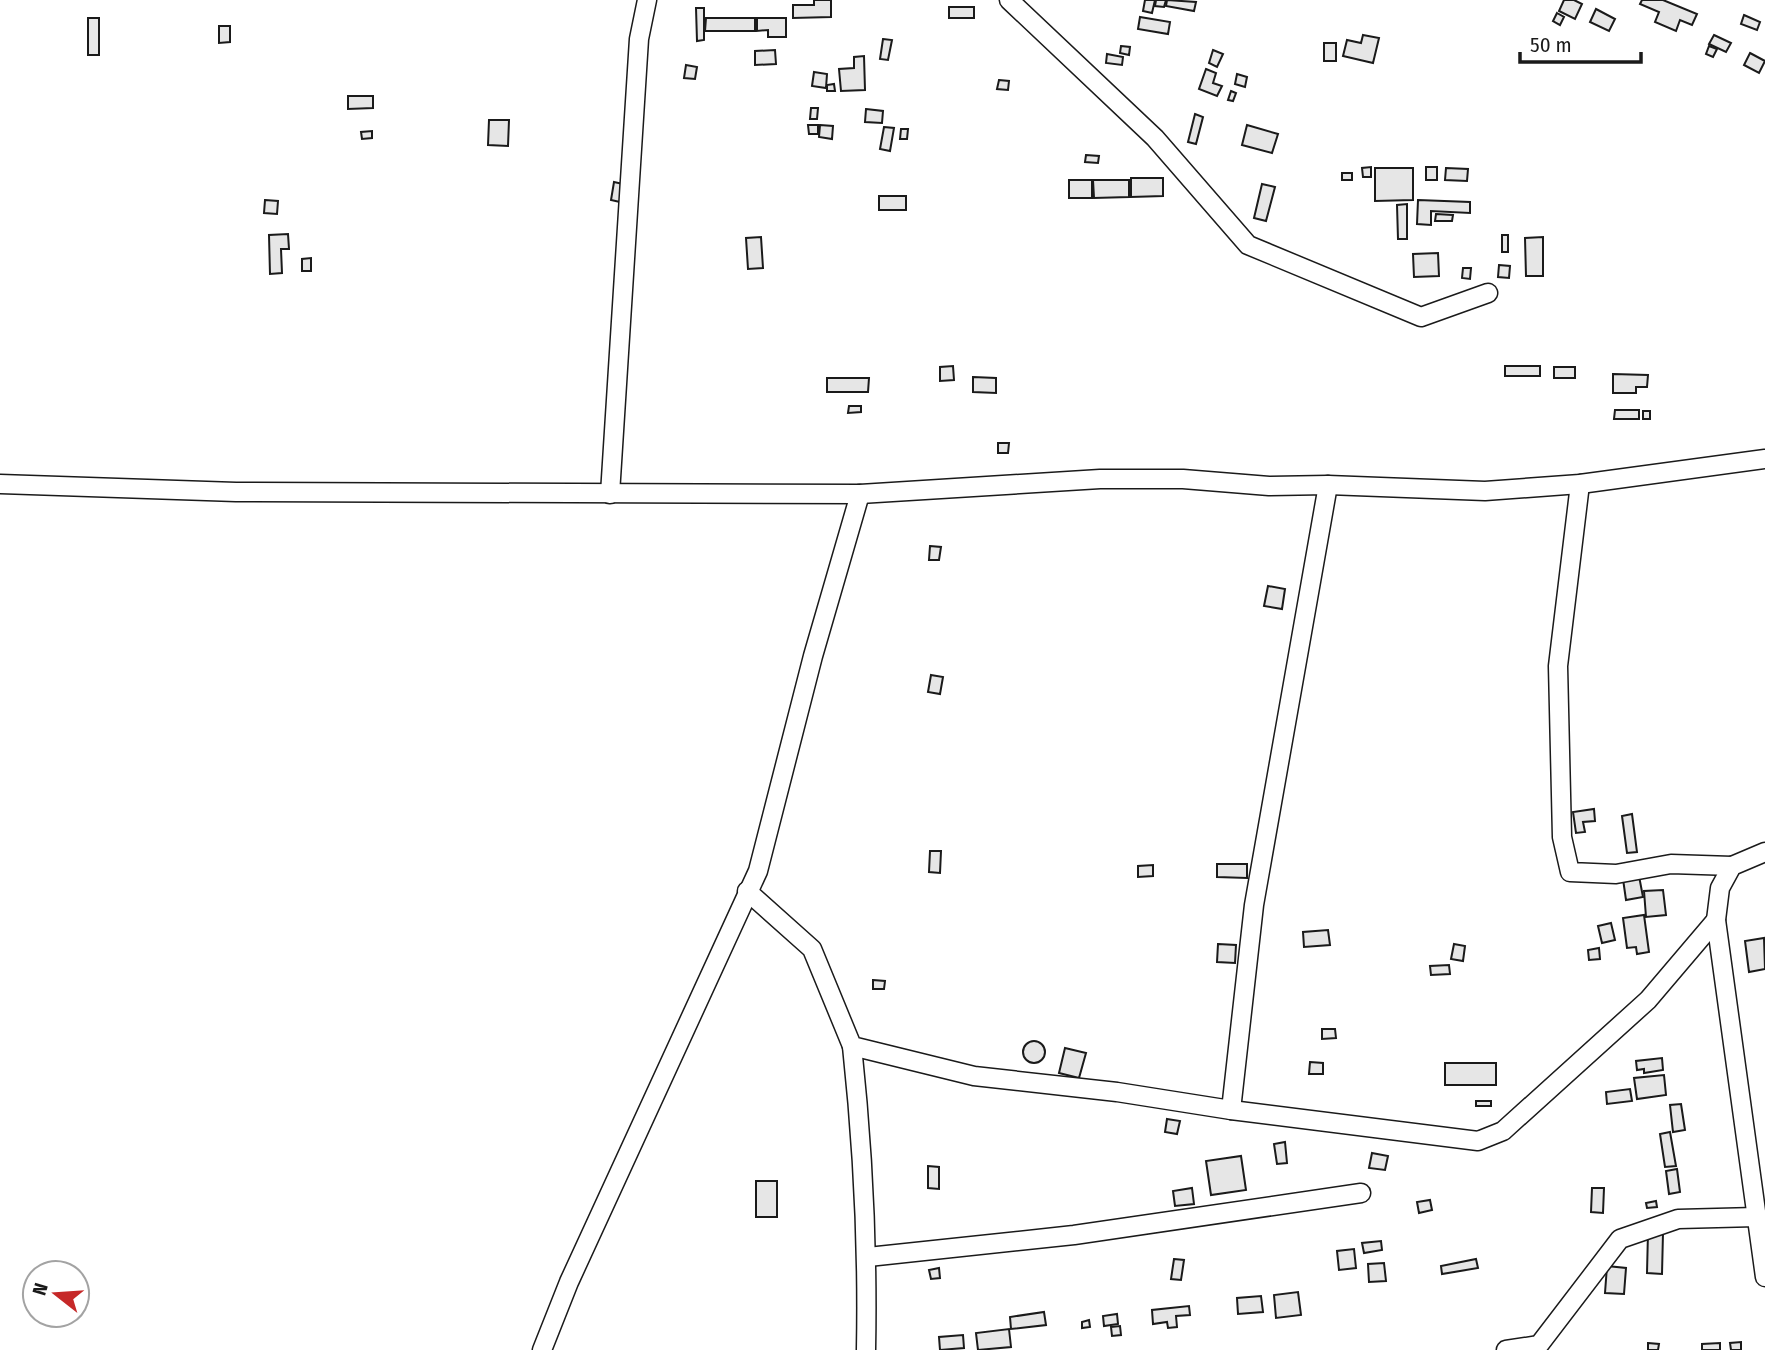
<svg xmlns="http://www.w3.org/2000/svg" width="1765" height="1350" font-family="'Fira Sans Condensed',sans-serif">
	<rect width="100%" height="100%" fill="#fff"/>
	<!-- building -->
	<g fill="#e6e6e6" stroke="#1a1a1a" stroke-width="2">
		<path d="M814 0H831V17L793 18V5H814Z"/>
		<path d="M1145 0H1155L1152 13 1143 11Z"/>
		<path d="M1156 0H1166L1164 7 1155 6Z"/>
		<path d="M1167 0 1196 2 1194 11 1166 6Z"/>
		<path d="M1564 0H1574L1582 4 1575 19 1559 11Z"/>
		<path d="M1642 0H1663L1697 14 1692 25 1680 20 1676 31 1655 22 1659 12 1640 4Z"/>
		<rect x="949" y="7" width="25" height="11"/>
		<path d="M696 8H704V40L697 41Z"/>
		<path d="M1596 9 1615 19 1609 31 1590 22Z"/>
		<path d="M1557 13 1564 17 1560 25 1553 21Z"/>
		<path d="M1744 15 1760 22 1757 30 1741 24Z"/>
		<path d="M1140 17 1170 22 1168 34 1138 29Z"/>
		<rect x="88" y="18" width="11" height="37"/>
		<path d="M706 18H755V31H705Z"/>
		<path d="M757 18H786V37H768V30L757 31Z"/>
		<path d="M219 26H230V42L219 43Z"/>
		<path d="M1363 35 1379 38 1373 63 1343 56 1347 40 1361 43Z"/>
		<path d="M1714 35 1731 43 1726 52 1709 44Z"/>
		<path d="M883 39 892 40 888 60 880 59Z"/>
		<rect x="1324" y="43" width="12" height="18"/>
		<path d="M1121 46 1130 47 1129 55 1120 53Z"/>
		<path d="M1709 46 1717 49 1713 57 1706 54Z"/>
		<path d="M775 50 776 64 755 65V51Z"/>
		<path d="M1213 50 1223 54 1217 67 1209 63Z"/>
		<path d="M1750 53 1765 61 1759 73 1744 65Z"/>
		<path d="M1107 54 1123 57 1122 65 1106 63Z"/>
		<path d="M864 56 865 90 841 91 839 69 854 68V57Z"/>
		<path d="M686 65 697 67 695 79 684 78Z"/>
		<path d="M1206 69 1216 73 1213 83 1222 86 1217 96 1199 89Z"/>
		<path d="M814 72 827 74 826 88 812 86Z"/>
		<path d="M1237 74 1247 77 1245 87 1235 84Z"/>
		<path d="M999 80 1009 81 1008 90 997 89Z"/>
		<path d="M834 84 835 91H827V85Z"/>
		<path d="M1231 91 1236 93 1233 101 1228 100Z"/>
		<path d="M348 96H373V108L348 109Z"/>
		<path d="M811 108H818L817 119H810Z"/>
		<path d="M866 109 883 111 882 123 865 122Z"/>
		<path d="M1195 114 1203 117 1196 144 1188 142Z"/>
		<path d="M489 120H509L508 146 488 145Z"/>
		<path d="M808 125H818V134H809Z"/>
		<path d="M820 125 833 126 832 139 819 137Z"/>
		<path d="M1247 125 1278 134 1272 153 1242 145Z"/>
		<path d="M884 127 894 128 890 151 880 149Z"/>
		<path d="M901 129H908L907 139H900Z"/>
		<path d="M372 131V138L362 139 361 132Z"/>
		<path d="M1086 155 1099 156 1098 163 1085 162Z"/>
		<path d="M1371 167V177H1363L1362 168Z"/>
		<rect x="1426" y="167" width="11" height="13"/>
		<path d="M1375 168H1413V200L1375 201Z"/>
		<path d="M1446 168 1468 169 1467 181 1445 180Z"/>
		<rect x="1342" y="173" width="10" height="7"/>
		<path d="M1131 178H1163V196L1131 197Z"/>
		<rect x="1069" y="180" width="23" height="18"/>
		<path d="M1093 180H1129V197L1094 198Z"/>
		<path d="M614 182 623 184 620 202 611 200Z"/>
		<path d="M1262 184 1275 187 1266 221 1254 218Z"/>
		<rect x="879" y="196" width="27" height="14"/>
		<path d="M265 200 278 201 277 214 264 213Z"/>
		<path d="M1418 200 1470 202V213L1431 211V225L1417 224Z"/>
		<path d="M1407 204V239H1398L1397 205Z"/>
		<path d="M1436 214 1453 215 1452 221H1435Z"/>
		<path d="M288 234 289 249H281L282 273 270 274 269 235Z"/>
		<rect x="1502" y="235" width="6" height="17"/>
		<path d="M761 237 763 268 748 269 746 238Z"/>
		<path d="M1543 237V276H1526L1525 238Z"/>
		<path d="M1438 253 1439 276 1414 277 1413 254Z"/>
		<path d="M311 258V271H302V259Z"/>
		<path d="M1499 265 1510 266 1509 278 1498 277Z"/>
		<path d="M1463 268H1471L1470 279 1462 278Z"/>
		<path d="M953 366 954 380 940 381V367Z"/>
		<rect x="1505" y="366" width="35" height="10"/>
		<rect x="1554" y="367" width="21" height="11"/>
		<path d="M1613 374 1648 375 1647 387H1636V393H1613Z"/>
		<path d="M973 377 996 378V393L973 392Z"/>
		<path d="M827 378H869L868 392H827Z"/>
		<path d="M849 406H861V412L848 413Z"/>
		<path d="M1615 410H1639V419H1614Z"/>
		<rect x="1643" y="411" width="7" height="8"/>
		<path d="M998 443H1009L1008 453H998Z"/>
		<path d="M930 546 941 547 939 560H929Z"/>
		<path d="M1268 586 1285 589 1282 609 1264 606Z"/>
		<path d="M931 675 943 677 940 694 928 692Z"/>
		<path d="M1594 809 1595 821 1583 822 1585 832 1576 833 1573 812Z"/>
		<path d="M1632 814 1637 852 1627 853 1622 816Z"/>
		<path d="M930 851H941L940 873 929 872Z"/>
		<path d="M1217 864H1247V878L1217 877Z"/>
		<path d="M1153 865V876L1138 877V866Z"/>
		<path d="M1639 876 1643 897 1626 900 1623 879Z"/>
		<path d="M1663 890 1666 915 1646 917 1644 891Z"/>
		<path d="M1644 915 1649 952 1637 954 1636 947 1627 948 1623 918Z"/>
		<path d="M1611 923 1615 940 1602 943 1598 926Z"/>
		<path d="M1328 930 1330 945 1304 947 1303 932Z"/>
		<path d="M1764 938 1765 969 1749 972 1745 941Z"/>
		<path d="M1218 944 1236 945 1235 963 1217 962Z"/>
		<path d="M1454 944 1465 946 1463 961 1451 959Z"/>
		<path d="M1599 948 1600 959 1589 960 1588 950Z"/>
		<path d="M1449 965 1450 974 1431 975 1430 966Z"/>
		<path d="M873 980 885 981 884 989H873Z"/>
		<path d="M1322 1029H1335L1336 1038 1322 1039Z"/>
		<circle cx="1034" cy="1052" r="11"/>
		<path d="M1065 1048 1086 1053 1079 1078 1059 1073Z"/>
		<path d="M1662 1058 1663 1070 1644 1073V1069L1637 1070 1636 1061Z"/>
		<path d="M1310 1062 1323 1063V1074H1309Z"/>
		<rect x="1445" y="1063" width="51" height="22"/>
		<path d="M1664 1075 1666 1095 1637 1099 1634 1078Z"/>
		<path d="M1630 1089 1632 1101 1607 1104 1606 1092Z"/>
		<rect x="1476" y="1101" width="15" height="5"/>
		<path d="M1681 1104 1685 1130 1673 1132 1670 1105Z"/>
		<path d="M1167 1119 1180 1121 1177 1134 1165 1132Z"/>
		<path d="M1670 1132 1676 1166 1665 1167 1660 1134Z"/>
		<path d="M1285 1142 1287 1163 1277 1164 1274 1144Z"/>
		<path d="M1372 1153 1388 1156 1385 1170 1369 1168Z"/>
		<path d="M1241 1156 1246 1190 1211 1195 1206 1161Z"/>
		<path d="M928 1166 939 1167V1189L928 1188Z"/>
		<path d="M1677 1169 1680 1192 1669 1194 1666 1171Z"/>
		<rect x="756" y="1181" width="21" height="36"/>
		<path d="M1192 1188 1194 1204 1175 1206 1173 1191Z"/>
		<path d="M1592 1188H1604L1603 1213 1591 1212Z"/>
		<path d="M1430 1200 1432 1210 1419 1213 1417 1202Z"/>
		<path d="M1656 1201 1657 1207 1647 1208 1646 1203Z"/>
		<path d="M1648 1232 1663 1233 1662 1274 1647 1273Z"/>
		<path d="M1381 1241 1382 1250 1364 1253 1362 1243Z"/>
		<path d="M1354 1249 1356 1268 1339 1270 1337 1251Z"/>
		<path d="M1174 1259 1184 1260 1181 1280 1171 1279Z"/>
		<path d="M1476 1259 1478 1268 1442 1274 1441 1266Z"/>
		<path d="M1384 1263 1386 1281 1369 1282 1368 1264Z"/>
		<path d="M1607 1266 1626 1268 1624 1294 1605 1293Z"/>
		<path d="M939 1268 940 1278 931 1279 929 1270Z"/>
		<path d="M1298 1292 1301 1315 1276 1318 1274 1295Z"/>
		<path d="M1261 1296 1263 1312 1238 1314 1237 1298Z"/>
		<path d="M1189 1306 1190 1315 1176 1316 1177 1327 1168 1328 1167 1322 1153 1324 1152 1310Z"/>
		<path d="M1044 1312 1046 1325 1011 1329 1010 1317Z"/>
		<path d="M1117 1314 1118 1324 1104 1326 1103 1316Z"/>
		<path d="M1089 1320 1090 1327 1082 1328V1322Z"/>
		<path d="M1120 1326 1121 1335 1112 1336 1111 1327Z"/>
		<path d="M1009 1329 1011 1347 978 1350 976 1333Z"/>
		<path d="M963 1335 964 1348 940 1350 939 1337Z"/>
		<path d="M1741 1342V1350H1731L1730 1343Z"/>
		<path d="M1648 1343 1659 1344 1658 1350H1648Z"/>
		<path d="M1720 1343V1350H1702V1344Z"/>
	</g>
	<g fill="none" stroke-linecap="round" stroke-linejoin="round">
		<!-- minor casing -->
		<g stroke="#1a1a1a" stroke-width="21">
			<g id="minor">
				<path d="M1009 0 1155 138 1248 245 1421 317 1488 293"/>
				<path d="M0 484 236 492 860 494 1100 479H1183L1269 486 1328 485 1485 491 1580 484 1765 459"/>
				<path d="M1580 484 1558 666 1562 837 1570 872 1616 874 1671 864 1732 866"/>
				<path d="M610 494 639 39 647 0"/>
				<path d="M1765 852 1732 866 1720 888 1716 920 1765 1277"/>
				<path d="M747 891 812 949 852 1046 974 1076 1117 1092 1231 1110 1478 1141 1503 1131 1648 1000 1716 920"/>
				<path d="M852 1046C863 1148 868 1247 866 1350"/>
				<path d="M1231 1110 1254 905 1328 485"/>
				<path d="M868 1257 1074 1235 1361 1193"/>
				<path d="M542 1350 569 1282 758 871 813 656 860 494"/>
				<path d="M1506 1350 1539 1345 1620 1239 1678 1219 1756 1217 1764 1220"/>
			</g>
		</g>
		<!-- minor -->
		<use href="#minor" stroke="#fff" stroke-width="18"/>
	</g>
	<!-- north arrow -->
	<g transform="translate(56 1294) rotate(287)"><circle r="33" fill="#ffffff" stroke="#a3a3a3" stroke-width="2"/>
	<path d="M0-5L12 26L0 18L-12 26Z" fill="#c62828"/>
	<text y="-10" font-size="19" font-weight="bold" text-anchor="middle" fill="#1a1a1a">N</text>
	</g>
	<!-- scale -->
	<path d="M1520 52v10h121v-10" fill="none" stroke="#1a1a1a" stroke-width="3.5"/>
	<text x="1530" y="52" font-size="21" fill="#1a1a1a" stroke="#ffffff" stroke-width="5" paint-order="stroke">50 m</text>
</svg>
